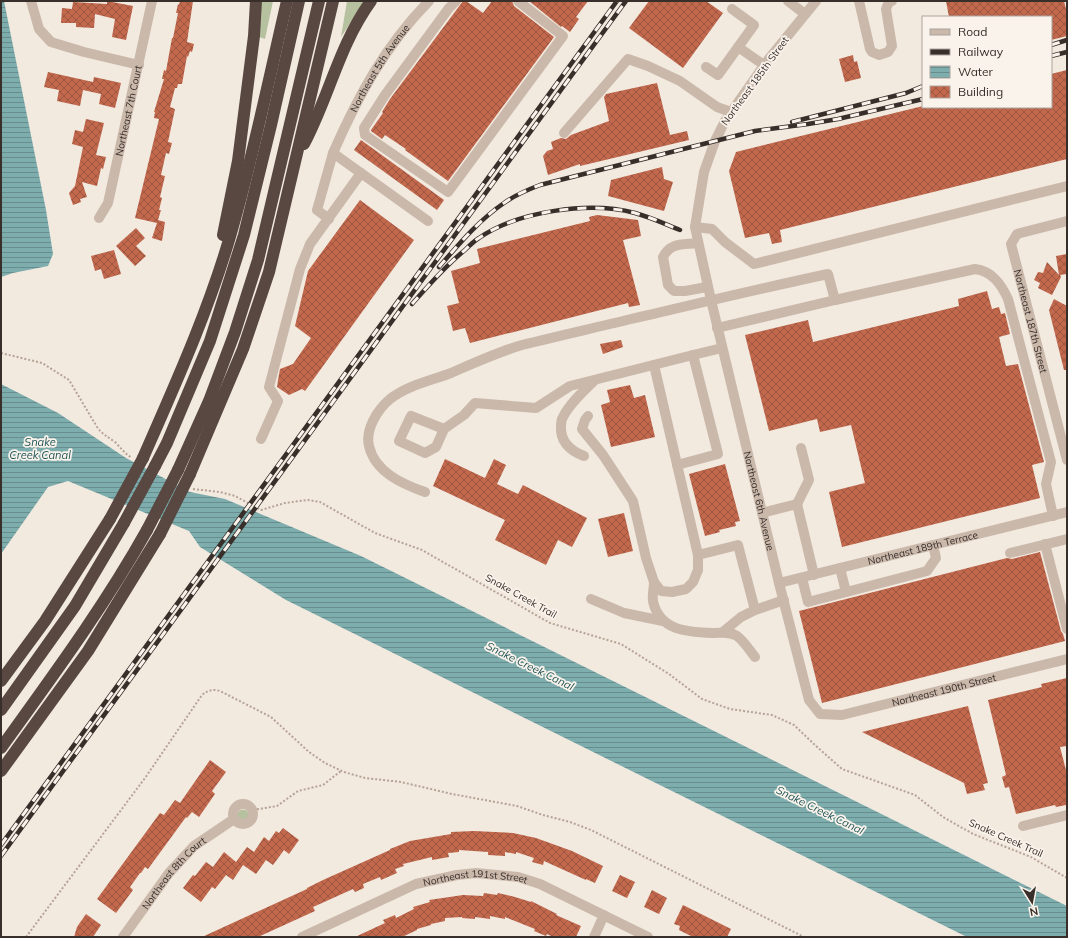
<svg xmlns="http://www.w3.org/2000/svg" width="1068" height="938" font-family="Mulish,sans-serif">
	<defs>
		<pattern id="water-rules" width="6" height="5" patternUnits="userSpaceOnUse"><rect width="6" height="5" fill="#7eadae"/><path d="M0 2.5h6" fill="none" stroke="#688d8e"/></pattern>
		<pattern id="building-cross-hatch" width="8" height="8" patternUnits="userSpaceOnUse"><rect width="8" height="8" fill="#c2684d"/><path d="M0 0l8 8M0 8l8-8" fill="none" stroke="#9f5640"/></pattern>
	</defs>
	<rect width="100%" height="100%" fill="#f2e9df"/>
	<!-- green -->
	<g fill="#b6c19f">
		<path d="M260 1H273L265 39 259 37Z"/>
		<path d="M347 1H365L341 37Z"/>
		<circle cx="243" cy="815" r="5.5"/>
	</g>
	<!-- water -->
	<g fill="url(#water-rules)">
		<path d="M1 1H4L46 210 53 254 48 266 13 273 1 277Z"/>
		<path d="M1 384 58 413 126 458 190 492 225 499 361 556 1067 906V937H967L286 600 200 547 189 531 68 481 48 487 1 554Z"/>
	</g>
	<!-- building -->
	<g fill="url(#building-cross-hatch)">
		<path d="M107 1 133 6 126 40 112 37 115 19 95 14 94 28 76 27V23H61L62 8 72 9 73 2 107 4Z"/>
		<path d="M180 1H193L187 42 194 44 192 52 190 51 188 57 187 56 182 84H178L177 88H175L170 107 175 109 168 142 172 143 169 154 166 153 161 175 165 176 160 197 162 198 159 210H161L158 220 165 222 162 241 152 238 157 223 135 218 159 119 154 118 155 112H154L164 79H162L164 70 166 71 172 38H173L178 13H176L178 4 179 5Z"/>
		<path d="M463 1H466L483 13 492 1H512L514 6 554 37 448 181 405 150 406 149 385 135 382 139 371 131V130L383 113 382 112 390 99Z"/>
		<path d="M529 1H588L576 17 579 19 570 32 562 26 561 27Z"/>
		<path d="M649 1H706L723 13 683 68 629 28Z"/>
		<path d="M946 1H1064L1067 13V36L1051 40V17H949Z"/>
		<path d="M853 55 854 62 857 61 861 78 845 82 839 59Z"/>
		<path d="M1067 70V159L780 230 782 242 772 244 769 233 745 238 729 171 736 152 923 106V107H1051V74Z"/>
		<path d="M48 72 93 82 94 77 121 83 115 108 99 104 101 94 83 90 80 106 57 101 59 90 44 87Z"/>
		<path d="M657 83 670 135 687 131 689 140 580 166V164L548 175 543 156 547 151 553 149 551 142 561 138 566 139 571 135 609 121 604 97 606 94Z"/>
		<path d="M86 119 104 123 96 155 106 157 103 169 101 168 97 186 82 182 87 197 80 199 81 202 73 205 69 193 75 186 83 147 72 144 75 130 83 132Z"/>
		<path d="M361 140 444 200 437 210 354 150Z"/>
		<path d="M662 167 664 179 673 182 664 211 608 196 611 180Z"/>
		<path d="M360 200 414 240 305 391 302 389 289 395 277 387 278 380 280 369 293 364 311 338 295 326 308 271Z"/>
		<path d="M597 215 638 220 641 236 623 240 640 305 629 307 628 303 470 343 465 328 453 331 447 306 459 303 451 271 480 263 477 249 590 221 589 217Z"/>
		<path d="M136 228 145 238 136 246 146 256 135 266 116 246Z"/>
		<path d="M114 250 121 274 104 279 101 269 95 271 91 256Z"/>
		<path d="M1067 254V274L1060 275 1061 277 1052 295 1038 288 1040 283 1034 280 1038 272 1043 273 1047 262 1059 275 1056 256Z"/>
		<path d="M987 291 992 309 999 307 1001 314 1005 313 1010 334 999 337 1006 366 1018 364 1044 462 1032 465 1040 498 842 547 829 492 865 483 851 425 820 432 817 419 769 431 745 335 808 320 813 342 959 306 958 299Z"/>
		<path d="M1054 299 1067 306V370H1064L1049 310Z"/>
		<path d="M621 340 623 347 603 354 600 344Z"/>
		<path d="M630 385 634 398 645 395 655 437 611 447 601 405 610 402 607 390Z"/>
		<path d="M445 459 485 478 494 459 506 465 497 484 518 494 523 485 587 518 572 547 558 540 546 565 495 540 505 520 433 486Z"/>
		<path d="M725 464 740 521 735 522 736 526 719 530 720 532 705 536 689 474Z"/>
		<path d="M624 513 633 551 608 557 598 519Z"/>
		<path d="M1040 552 1061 631 1063 634 1065 641 822 703 799 611 1007 558 1012 559Z"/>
		<path d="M1067 678V746L1060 747 1067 774 1066 805 1056 807 1055 805 1016 814 1009 787 1005 788 1002 777 1006 775 988 700 1042 687 1041 684Z"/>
		<path d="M968 706 988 783 983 784 985 790 967 794 964 783 862 732Z"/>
		<path d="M210 760 226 772 212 791 215 794 199 817 192 812 187 818 186 817 148 869 145 867 141 873H140L130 887 133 890 116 913 97 899 160 813 164 815 175 800 180 803Z"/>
		<path d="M283 828 299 840 289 854 284 850 273 865 266 860 256 874 243 865 233 880 226 875 215 889 212 887 201 902 183 888 193 875 195 876 206 862 213 867 224 852 236 862 247 847 254 852 264 837 269 841 276 831 279 833Z"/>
		<path d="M474 831 513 833 536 838 572 851 603 866 595 883 586 879V880L544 861 543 865 532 862 534 858 516 852V854L505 852V856L488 855V852L459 850V852L448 853 449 857 432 860V857L403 864 404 866 395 869 397 873 381 880 380 877 363 884 364 888 355 892 353 889 322 903 313 907 315 911 258 937H202L307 889V888L323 880 390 850V849L410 841 451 834V832Z"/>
		<path d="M620 875 635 882 627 898 612 891Z"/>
		<path d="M652 890 667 898 659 914 644 907Z"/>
		<path d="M484 893 497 895 498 893 515 897 531 902V901L557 914 556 915 581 926 576 937H553L547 934 546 936 534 931 535 929 505 917V919L490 916V919L475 917V919L462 918V917L445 918V921L431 924V925L417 929V930L402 937H355L385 923 383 920 395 915 396 918 414 909 413 907 430 902 429 900 463 895 483 896Z"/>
		<path d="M683 905 731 929 727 937H693L679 930 680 926 674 924Z"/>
		<path d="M86 914 101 925 93 937H74L77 927Z"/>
	</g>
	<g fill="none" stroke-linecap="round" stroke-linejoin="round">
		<!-- path -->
		<g stroke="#b6a395" stroke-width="2" stroke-dasharray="2 2" stroke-linecap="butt">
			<path d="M1 353 42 363 69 380 97 427C102 434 108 437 115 442 121 448 125 454 132 458"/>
			<path d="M193 489 220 492 235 496 261 510 285 503 308 500 320 502 375 533 422 550 550 623 621 644 669 674 702 699 730 709 772 715 794 725 816 746 842 769 915 795 943 817 973 834 1031 857 1067 878"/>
			<path d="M253 810 277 806 298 791 323 785 341 771"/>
			<path d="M26 937 145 778 202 695C208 690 213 689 220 691L271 717 309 752 325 763 344 772 365 778 401 782 452 794 517 806 543 815 570 822 591 830 804 937"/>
		</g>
		<!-- minor -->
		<g stroke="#cab9ab" stroke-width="10">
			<path d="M31 1 39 29 51 42 84 52 139 65"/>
			<path d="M456 1 449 8 385 95 364 128 365 135 448 192 563 36 518 1"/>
			<path d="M788 1 805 14"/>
			<path id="s1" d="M816 1 768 60 725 121 715 141 704 172 695 227 711 300 779 583 809 700 820 714 842 715 1067 659"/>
			<path d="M859 1 870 49 872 52 879 55 888 52 892 46 886 9 889 2 892 1"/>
			<path d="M738 47 764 65"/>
			<path d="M706 67 718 75 754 25 732 9"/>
			<path d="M564 133 628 59 648 66 680 81 717 107 731 112"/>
			<path id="s2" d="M99 218 108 203 152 1"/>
			<path d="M329 219 317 210 333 153"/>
			<path id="s3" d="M428 221 333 153C358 96 385 46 429 1"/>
			<path id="s4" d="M1067 221 1017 234 1011 244 1067 460"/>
			<path d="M695 227 712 229 725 242 754 264 1067 186"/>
			<path d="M698 243C683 245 671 242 663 257L668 285 674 291H685L707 287"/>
			<path d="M835 300 975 269C992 271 1001 284 1008 299L1051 462 1046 484 1053 516"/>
			<path d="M588 416 585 420 582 429 603 455 633 501 646 558 654 582 661 591 672 592 686 589 693 582 698 570V555L654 365"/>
			<path d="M444 429 436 447 425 453 399 441 411 416 444 429 464 415 475 403 536 408 570 386 693 355"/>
			<path d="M261 439 278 401 269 387 300 269 310 244 361 173"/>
			<path d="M584 456C571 451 560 442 561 426 561 423 561 420 563 417 570 403 583 392 594 381"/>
			<path d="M677 465 718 454 693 355 722 348"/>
			<path d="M425 492C402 484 375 472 369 446 365 430 377 410 390 399 408 385 430 381 451 373 474 363 498 352 522 345 558 336 594 328 631 319 696 304 762 288 828 274L835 300 717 328"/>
			<path d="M797 504 809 480 801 448"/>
			<path d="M762 513 797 504 814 575"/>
			<path d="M1045 544 1067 629"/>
			<path d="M1010 553 1067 539"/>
			<path d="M698 555 738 545 755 610"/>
			<path d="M840 568 846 592"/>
			<path d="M802 578 808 602 927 571 936 558 933 545"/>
			<path d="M654 582C654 588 652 595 653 601 659 631 688 632 713 633 721 633 729 631 737 636 744 641 750 651 755 657"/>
			<path id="s5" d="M779 583 1067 512"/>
			<path d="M591 599 624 613 663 621"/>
			<path d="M724 631 741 617 755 610 784 600"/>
			<circle cx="243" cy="814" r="10"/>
			<path d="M1023 826 1067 815"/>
			<path id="s6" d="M123 937 169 873 194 846 234 819"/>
			<path id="s7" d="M302 937 416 884 457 875 476 873 518 877 540 884 648 937"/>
			<path d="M594 937 604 915"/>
		</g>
		<!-- highway -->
		<g stroke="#584841" stroke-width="12">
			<path d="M304 144C329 97 339 45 371 1"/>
			<path d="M223 235 238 161 254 36 256 1"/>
			<path d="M143 458C175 385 209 310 231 233 253 157 269 78 287 1"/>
			<path d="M155 466 167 443 210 341 244 235 271 125 299 1"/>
			<path d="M178 470 209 401 235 332 258 260 319 1"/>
			<path d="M190 474 243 349 269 272 333 1"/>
			<path d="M1 681 45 621 110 519"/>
			<path d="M1 710 75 606 124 523"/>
			<path d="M1 748C52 677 104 607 147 530"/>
			<path d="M1 771 88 651 160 534"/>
		</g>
		<!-- rail casing -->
		<g stroke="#382e2a" stroke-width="4.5">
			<g id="rail">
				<path d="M1051 45 1067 40"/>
				<path d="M1051 56 1067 52"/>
				<path d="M792 122 906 93 923 86"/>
				<path d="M439 267C459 244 479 220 504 203 515 195 527 190 540 185L755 131 808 124 838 119 923 99"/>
				<path d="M412 304C429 285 445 266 465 250 469 246 474 241 479 238 518 211 589 201 635 213 650 217 665 224 680 230"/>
				<path d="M1 845 617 1"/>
				<path d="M1 856 626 1"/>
			</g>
		</g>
		<!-- rail -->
		<use href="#rail" stroke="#faf3eb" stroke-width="3" stroke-dasharray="9" stroke-linecap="butt"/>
		<!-- highway-bridge -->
		<g stroke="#584841" stroke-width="12">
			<path d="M110 519 143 458"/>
			<path d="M124 523 155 466"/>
			<path d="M147 530 178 470"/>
			<path d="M160 534 190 474"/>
		</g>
	</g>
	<g text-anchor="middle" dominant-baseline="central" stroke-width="3.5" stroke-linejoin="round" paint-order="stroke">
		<!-- street labels -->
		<g font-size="10" fill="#382e2a" stroke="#faf3eb">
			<text stroke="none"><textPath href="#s3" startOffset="214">Northeast 5th Avenue</textPath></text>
			<text transform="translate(755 81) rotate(-54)">Northeast 185th Street</text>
			<text stroke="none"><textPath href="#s2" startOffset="112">Northeast 7th Court</textPath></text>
			<text stroke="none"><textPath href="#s4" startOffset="143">Northeast 187th Street</textPath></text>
			<text stroke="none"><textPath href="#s1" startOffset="543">Northeast 6th Avenue</textPath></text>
			<text stroke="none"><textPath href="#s5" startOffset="148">Northeast 189th Terrace</textPath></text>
			<text transform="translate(521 596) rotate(29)">Snake Creek Trail</text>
			<text stroke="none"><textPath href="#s1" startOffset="893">Northeast 190th Street</textPath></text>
			<text transform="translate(1006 838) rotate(24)">Snake Creek Trail</text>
			<text stroke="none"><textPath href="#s6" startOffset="82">Northeast 8th Court</textPath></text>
			<text stroke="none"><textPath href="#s7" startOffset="186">Northeast 191st Street</textPath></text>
		</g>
		<!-- water labels -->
		<g font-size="11" font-style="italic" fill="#205558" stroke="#faf3eb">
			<text x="40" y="442">Snake<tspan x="40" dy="13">Creek Canal</tspan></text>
			<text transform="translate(530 666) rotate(26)">Snake Creek Canal</text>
			<text transform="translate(820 810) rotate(26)">Snake Creek Canal</text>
		</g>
	</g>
	<!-- border -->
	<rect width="1068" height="938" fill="none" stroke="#382e2a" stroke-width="4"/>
	<!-- legend -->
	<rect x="922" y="16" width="130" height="92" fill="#faf3eb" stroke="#aca49e"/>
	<rect x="930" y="29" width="20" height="6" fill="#cab9ab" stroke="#aca49e"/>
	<text x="958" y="36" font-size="12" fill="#382e2a">Road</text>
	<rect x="930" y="49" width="20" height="6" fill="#382e2a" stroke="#aca49e"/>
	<text x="958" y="56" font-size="12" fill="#382e2a">Railway</text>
	<rect x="930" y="66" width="20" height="12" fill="url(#water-rules)" stroke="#aca49e"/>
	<text x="958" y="76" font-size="12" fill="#382e2a">Water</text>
	<rect x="930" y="86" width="20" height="12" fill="url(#building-cross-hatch)" stroke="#aca49e"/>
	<text x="958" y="96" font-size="12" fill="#382e2a">Building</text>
	<!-- north arrow -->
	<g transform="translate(1032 902) rotate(169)" stroke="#faf3eb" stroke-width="3" paint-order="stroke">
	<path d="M0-3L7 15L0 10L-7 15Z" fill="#382e2a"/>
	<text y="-6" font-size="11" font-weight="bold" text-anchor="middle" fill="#382e2a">N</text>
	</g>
</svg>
